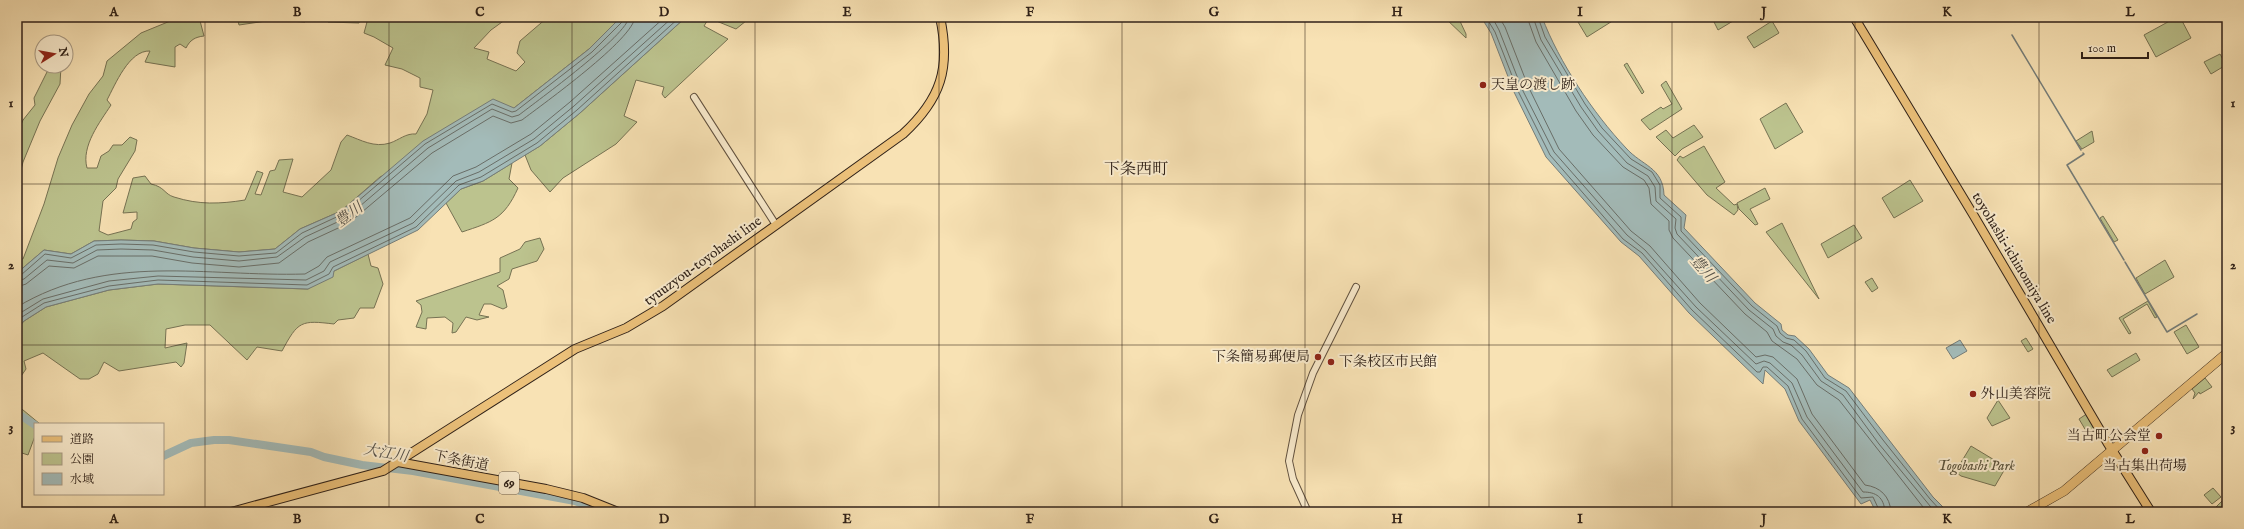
<svg xmlns="http://www.w3.org/2000/svg" width="2244" height="529" font-family="'IM FELL English','Noto Serif JP',serif">
	<rect width="100%" height="100%" fill="#f8e2b4"/>
	<filter id="stains"><feTurbulence type="fractalNoise" baseFrequency=".005" numOctaves="4"/><feColorMatrix values="0 0 0 0 .2 0 0 0 0 .09 0 0 0 0 .02 0 0 0 .5 -.17"/></filter>
	<radialGradient id="worn" r=".72"><stop offset=".6" stop-color="#630" stop-opacity="0"/><stop offset="1" stop-color="#630" stop-opacity=".3"/></radialGradient>
	<!-- green -->
	<g fill="#bcc38e" stroke="#767253">
		<path d="M180 17H199L204 36C195 37 190 40 186 48L180 44 175 47V67L145 62 150 51C129 50 115 85 107 100L111 105C100 122 81 146 87 168H97L101 156 109 151 113 145H122L130 137 137 140 135 151 118 179 116 188 103 201 99 231 108 235 131 229 133 222 137 219V212L123 213 133 178 145 176 151 184C165 187 164 194 174 197 199 205 220 204 245 200L257 171 263 173 255 194 261 195 270 171 275 170 279 160 293 159 283 192 302 197 331 170 341 142 347 135C361 140 374 148 390 143 399 140 406 133 416 134L427 114 433 90 420 87V78L402 69 385 65 393 48 374 37 364 33 367 22 360 19 359 23 328 22V17H509L491 30 474 48 489 52 487 59 516 71 525 62 517 53 520 41 548 17H621L589 49 514 108 380 177 341 211 300 229 275 249 239 252 194 248 154 241 121 240 94 241 71 254 44 250 17 273V259H23L44 204 58 158 72 125 89 94 103 76 107 61 141 33Z"/>
		<path d="M237 17H305V22L273 20 239 25Z"/>
		<path d="M686 17H751L736 29 709 18 704 26 728 39 665 98 662 94 664 87 636 80 624 116 637 122 616 144 563 178 550 192 531 170 525 155 540 146 580 113Z"/>
		<path d="M1444 17H1458L1466 34V38Z"/>
		<path d="M1586 17H1612L1614 20 1587 37 1578 22Z"/>
		<path d="M1722 17H1737L1738 18 1718 30 1714 22Z"/>
		<path d="M2177 17H2180L2191 38 2156 57 2144 35Z"/>
		<path d="M1772 21 1779 33 1754 48 1747 37Z"/>
		<path d="M2220 54 2226 65 2211 74 2204 62Z"/>
		<path d="M1627 63 1644 92 1642 94 1624 65Z"/>
		<path d="M50 66H61L60 84 40 121 23 162 17 186V155L19 156 20 148H17V134L23 120 35 105 34 98Z"/>
		<path d="M1666 81 1682 109 1650 130 1641 120 1661 107 1663 109 1672 104 1661 85Z"/>
		<path d="M1786 103 1803 132 1775 149 1760 119Z"/>
		<path d="M1694 125 1703 137 1682 149 1675 156 1656 137 1666 130 1673 138Z"/>
		<path d="M2092 131 2094 142 2082 149 2076 141Z"/>
		<path d="M1704 146 1725 182 1716 188 1734 205 1737 204 1738 210 1734 215 1707 195 1677 160 1680 156 1683 158Z"/>
		<path d="M512 163 509 179 518 188C504 219 492 222 462 232L446 203 461 189 483 181Z"/>
		<path d="M1910 180 1923 201 1894 218 1882 198Z"/>
		<path d="M1765 188 1770 199 1750 209 1758 224 1755 225 1739 209 1737 203Z"/>
		<path d="M2103 216 2118 240 2114 242 2100 218Z"/>
		<path d="M1782 223 1819 299 1766 232Z"/>
		<path d="M1854 225 1862 238 1828 258 1821 244Z"/>
		<path d="M540 238 544 249 537 261 512 269 509 279 497 286 503 290 507 307 503 309 491 304H484L479 315 489 317 477 320 466 317 456 332 452 333 453 323 445 317 427 318 426 329 416 327 422 312 421 305 416 301 500 272V258L520 249 525 242Z"/>
		<path d="M368 254 371 266 378 268 383 284 374 308H360L354 318 338 320 334 324C301 320 298 321 282 351L257 347 247 360 210 325H185L166 329 165 348 187 343 184 363 181 367 176 362 119 371 104 362 98 374 89 379H80L43 353 24 361 26 369 17 382V329L24 321 46 307 109 290 158 284 308 289 334 271Z"/>
		<path d="M2165 260 2174 277 2145 294 2136 278Z"/>
		<path d="M1872 278 1878 288 1872 292 1865 282Z"/>
		<path d="M2148 301 2157 317 2155 318 2147 304 2123 319 2131 333 2129 334 2119 318Z"/>
		<path d="M2186 325 2199 347 2187 354 2174 332Z"/>
		<path d="M2026 338 2033 349 2028 352 2021 341Z"/>
		<path d="M2136 353 2140 360 2112 377 2107 370Z"/>
		<path d="M2205 378 2212 387 2200 394 2199 392 2193 399 2195 393 2192 389Z"/>
		<path d="M1998 400 2010 418 1992 426 1987 418Z"/>
		<path d="M17 405 40 424H35V436L28 455 19 452 17 455Z"/>
		<path d="M2088 413 2100 436 2092 441 2079 419Z"/>
		<path d="M1971 446 2006 467 1995 486 1961 476 1957 473V469Z"/>
		<path d="M2213 488 2221 497 2212 504 2204 495Z"/>
		<path d="M2222 501 2227 507V512H2220L2216 507Z"/>
	</g>
	<!-- water -->
	<g fill="#a3bbb9" stroke="#757d79">
		<path d="M621 17H686L580 113 540 146 483 181 461 189 418 230 334 271 333 277 308 289 158 284 109 290 46 307 24 321 17 329V273L44 250 71 254 94 241 121 240 154 241 194 248 239 252 275 249 300 229 341 211 423 141 493 99 514 108 589 49Z"/>
		<path d="M1481 17H1542C1559 62 1593 113 1626 148 1642 166 1663 167 1664 195L1686 215 1684 228 1755 303 1781 324 1782 330 1788 335 1795 336 1809 349 1828 375 1849 388 1933 497 1948 512H1876L1870 500 1861 504 1799 421 1785 389 1765 370 1763 384 1689 313 1639 256 1621 242 1546 157 1514 92 1491 33Z"/>
		<path d="M1960 340 1967 351 1953 359 1946 348Z"/>
	</g>
	<g fill="none" stroke-linecap="round" stroke-linejoin="round">
		<!-- shore -->
		<g stroke="#696e68" stroke-width="1">
			<path d="M1486 17 1495 32 1518 91 1550 155 1623 239 1642 253 1692 310 1757 372H1760L1763 367H1767L1788 386 1802 419 1861 498 1873 497 1880 512"/>
			<path d="M1492 17 1499 30 1522 89 1554 152 1627 235 1645 250 1696 307 1756 364 1764 361 1770 363 1792 383 1807 417 1863 492C1876 492 1884 497 1885 512"/>
			<path d="M1499 17 1505 27 1528 86 1559 149 1631 231 1650 246 1700 303 1756 357 1765 355 1773 357 1797 379 1812 414 1865 485C1880 487 1890 496 1891 512"/>
			<path d="M1527 17 1536 42 1576 111 1593 135 1623 167 1644 180 1649 188 1651 204 1669 221V230L1673 238 1745 314 1767 332 1772 341 1797 359 1817 385 1839 400 1927 512"/>
			<path d="M1533 17 1541 40 1581 107 1598 131 1627 163 1648 176 1655 187 1656 201 1676 219 1675 228 1677 234 1749 310 1773 329 1776 336 1783 342 1791 345 1802 355 1821 381 1843 395 1879 444 1935 512"/>
			<path d="M1538 17 1545 37 1585 104 1602 128 1631 159 1652 172 1660 185V198L1681 217V231L1752 306 1777 326 1780 333 1786 338 1794 340 1806 351 1825 378 1846 391 1883 440 1930 499 1942 512"/>
			<path d="M17 276 21 275 45 254 71 258 96 245 121 244 153 245 194 252 239 256 276 253 302 233 343 214 425 144 492 104 512 112 516 111 592 52 623 21 624 17"/>
			<path d="M17 281 24 279 47 260 73 263 97 250 121 249 153 250 193 257 239 261 277 257 305 237 346 218 428 148 492 109 512 117 519 115C537 101 628 35 629 17"/>
			<path d="M17 287 26 284 49 266 74 268 98 256H152L192 263 239 267 279 263 308 242 349 223 432 153 493 116 511 123 522 120C543 104 634 39 635 17"/>
			<path d="M17 307C108 252 206 277 305 274L319 266 327 257 410 218 453 176 476 167 531 134 570 102 665 17"/>
			<path d="M17 315 43 299 109 281 158 276 306 280 324 271 330 262 413 223 456 181 479 172 534 139 574 106 673 17"/>
			<path d="M17 323 22 317 44 303 109 286 158 280 307 285 329 274 333 267 416 227 459 185 481 177 537 143 577 110 680 17"/>
		</g>
		<!-- stream -->
		<g stroke="#757d79" stroke-width="1.5">
			<path d="M2012 35 2081 150"/>
			<path d="M2083 153 2084 154 2067 165 2124 260"/>
			<path d="M2125 262 2167 332 2197 314"/>
		</g>
		<!-- river -->
		<g stroke="#a3bbb9" stroke-width="8">
			<path d="M17 413 35 425"/>
			<path d="M163 456 191 443 214 440H229L311 452 324 457 362 465 413 471 575 501 604 512"/>
		</g>
		<!-- minor casing -->
		<g stroke="#61513f" stroke-width="8">
			<g id="minor">
				<path d="M694 97 776 225"/>
				<path d="M1308 512 1293 479 1289 461 1298 415 1313 373 1356 287"/>
			</g>
		</g>
		<!-- major casing -->
		<g stroke="#2f2118" stroke-width="10">
			<g id="major">
				<path d="M1854 17 1974 216 2107 442 2151 512"/>
				<path d="M398 462 546 489 583 498 618 512"/>
				<path d="M231 512 383 471 575 349 626 328 663 306 903 134C941 99 951 68 940 17"/>
			</g>
		</g>
		<!-- highway casing -->
		<g stroke="#2f2118" stroke-width="10">
			<path id="highway" d="M2027 512 2064 491 2227 353"/>
		</g>
		<!-- minor -->
		<use href="#minor" stroke="#faecce" stroke-width="6"/>
		<!-- major -->
		<use href="#major" stroke="#ecc17a" stroke-width="8"/>
		<!-- highway -->
		<use href="#highway" stroke="#ecc17a" stroke-width="9"/>
	</g>
	<!-- grid -->
	<path fill="none" stroke="#2f2118" stroke-width="1" stroke-opacity="0.55" d="M205 17V512M389 17V512M572 17V512M755 17V512M939 17V512M1122 17V512M1305 17V512M1489 17V512M1672 17V512M1855 17V512M2039 17V512M17 184H2227M17 345H2227"/>
	<!-- markers -->
	<g fill="#8f2418" stroke="#faecce" stroke-width="1.5">
		<circle cx="1483" cy="85" r="4"/>
		<circle cx="1318" cy="357" r="4"/>
		<circle cx="1331" cy="362" r="4"/>
		<circle cx="1973" cy="394" r="4"/>
		<circle cx="2159" cy="436" r="4"/>
		<circle cx="2145" cy="451" r="4"/>
	</g>
	<g text-anchor="middle" dominant-baseline="central" stroke-width="4" stroke-linejoin="round" paint-order="stroke">
		<!-- shield labels -->
		<rect fill="#faecce" stroke="#6c5e4f" stroke-width="1" x="499" y="472" width="20" height="22" rx="3"/>
		<g font-size="13" font-weight="bold" fill="#2f2118">
			<text x="509" y="483">69</text>
		</g>
		<!-- poi labels -->
		<g font-size="14" fill="#2f2118" stroke="#faecce" text-anchor="start">
			<text x="1491" y="85">天皇の渡し跡</text>
			<text x="1310" y="357" text-anchor="end">下条簡易郵便局</text>
			<text x="1339" y="362">下条校区市民館</text>
			<text x="1981" y="394">外山美容院</text>
			<text x="2151" y="436" text-anchor="end">当古町公会堂</text>
			<text x="2145" y="466" text-anchor="middle">当古集出荷場</text>
		</g>
		<!-- street labels -->
		<g font-size="14" fill="#2f2118" stroke="#faecce">
			<text transform="translate(2014 258) rotate(59)">toyohashi-ichinomiya line</text>
			<text transform="translate(703 261) rotate(-36)">tyuuzyou-toyohashi line</text>
			<text transform="translate(461 461) rotate(11)">下条街道</text>
		</g>
		<!-- park labels -->
		<g font-size="14" font-style="italic" fill="#59523b" stroke="#faecce">
			<text x="1976" y="466">Togobashi Park</text>
		</g>
		<!-- water labels -->
		<g font-size="15" font-style="italic" fill="#524f48" stroke="#faecce">
			<text transform="translate(349 215) rotate(-37)">豊川</text>
			<text transform="translate(1703 269) rotate(49)">豊川</text>
			<text transform="translate(386 453) rotate(10)">大江川</text>
		</g>
		<!-- quarter labels -->
		<g font-size="16" fill="#2f2118" stroke="#faecce">
			<text x="1136" y="170">下条西町</text>
		</g>
	</g>
	<!-- margin -->
	<rect width="2244" height="529" fill="none" stroke="#f8e2b4" stroke-width="44"/>
	<!-- legend -->
	<rect x="34" y="423" width="130" height="72" fill="#faecce" stroke="#a99b85"/>
	<rect x="42" y="436" width="20" height="6" fill="#ecc17a" stroke="#a99b85"/>
	<text x="70" y="443" font-size="12" fill="#2f2118">道路</text>
	<rect x="42" y="453" width="20" height="12" fill="#bcc38e" stroke="#a99b85"/>
	<text x="70" y="463" font-size="12" fill="#2f2118">公園</text>
	<rect x="42" y="473" width="20" height="12" fill="#a3bbb9" stroke="#a99b85"/>
	<text x="70" y="483" font-size="12" fill="#2f2118">水域</text>
	<!-- north arrow -->
	<g transform="translate(54 54) rotate(79)"><circle r="19" fill="#faecce" stroke="#a99b85"/>
	<path d="M0-3L7 15L0 10L-7 15Z" fill="#8f2418"/>
	<text y="-6" font-size="11" font-weight="bold" text-anchor="middle" fill="#2f2118">N</text>
	</g>
	<!-- scale -->
	<path d="M2082 52v6h66v-6" fill="none" stroke="#2f2118" stroke-width="2"/>
	<text x="2088" y="52" font-size="12" fill="#2f2118" stroke="#faecce" stroke-width="3" paint-order="stroke">100 m</text>
	<rect x="22" y="22" width="2200" height="485" fill="none" stroke="#2f2118" stroke-width="1.5"/>
	<g font-size="13" text-anchor="middle" font-weight="bold" fill="#2f2118">
		<text x="114" y="16">A</text>
		<text x="297" y="16">B</text>
		<text x="480" y="16">C</text>
		<text x="664" y="16">D</text>
		<text x="847" y="16">E</text>
		<text x="1030" y="16">F</text>
		<text x="1214" y="16">G</text>
		<text x="1397" y="16">H</text>
		<text x="1580" y="16">I</text>
		<text x="1764" y="16">J</text>
		<text x="1947" y="16">K</text>
		<text x="2130" y="16">L</text>
		<text x="11" y="107">1</text>
		<text x="2233" y="107">1</text>
		<text x="11" y="269">2</text>
		<text x="2233" y="269">2</text>
		<text x="11" y="431">3</text>
		<text x="2233" y="431">3</text>
		<text x="114" y="523">A</text>
		<text x="297" y="523">B</text>
		<text x="480" y="523">C</text>
		<text x="664" y="523">D</text>
		<text x="847" y="523">E</text>
		<text x="1030" y="523">F</text>
		<text x="1214" y="523">G</text>
		<text x="1397" y="523">H</text>
		<text x="1580" y="523">I</text>
		<text x="1764" y="523">J</text>
		<text x="1947" y="523">K</text>
		<text x="2130" y="523">L</text>
	</g>
	<rect width="100%" height="100%" filter="url(#stains)"/>
	<rect width="100%" height="100%" fill="url(#worn)"/>
</svg>
